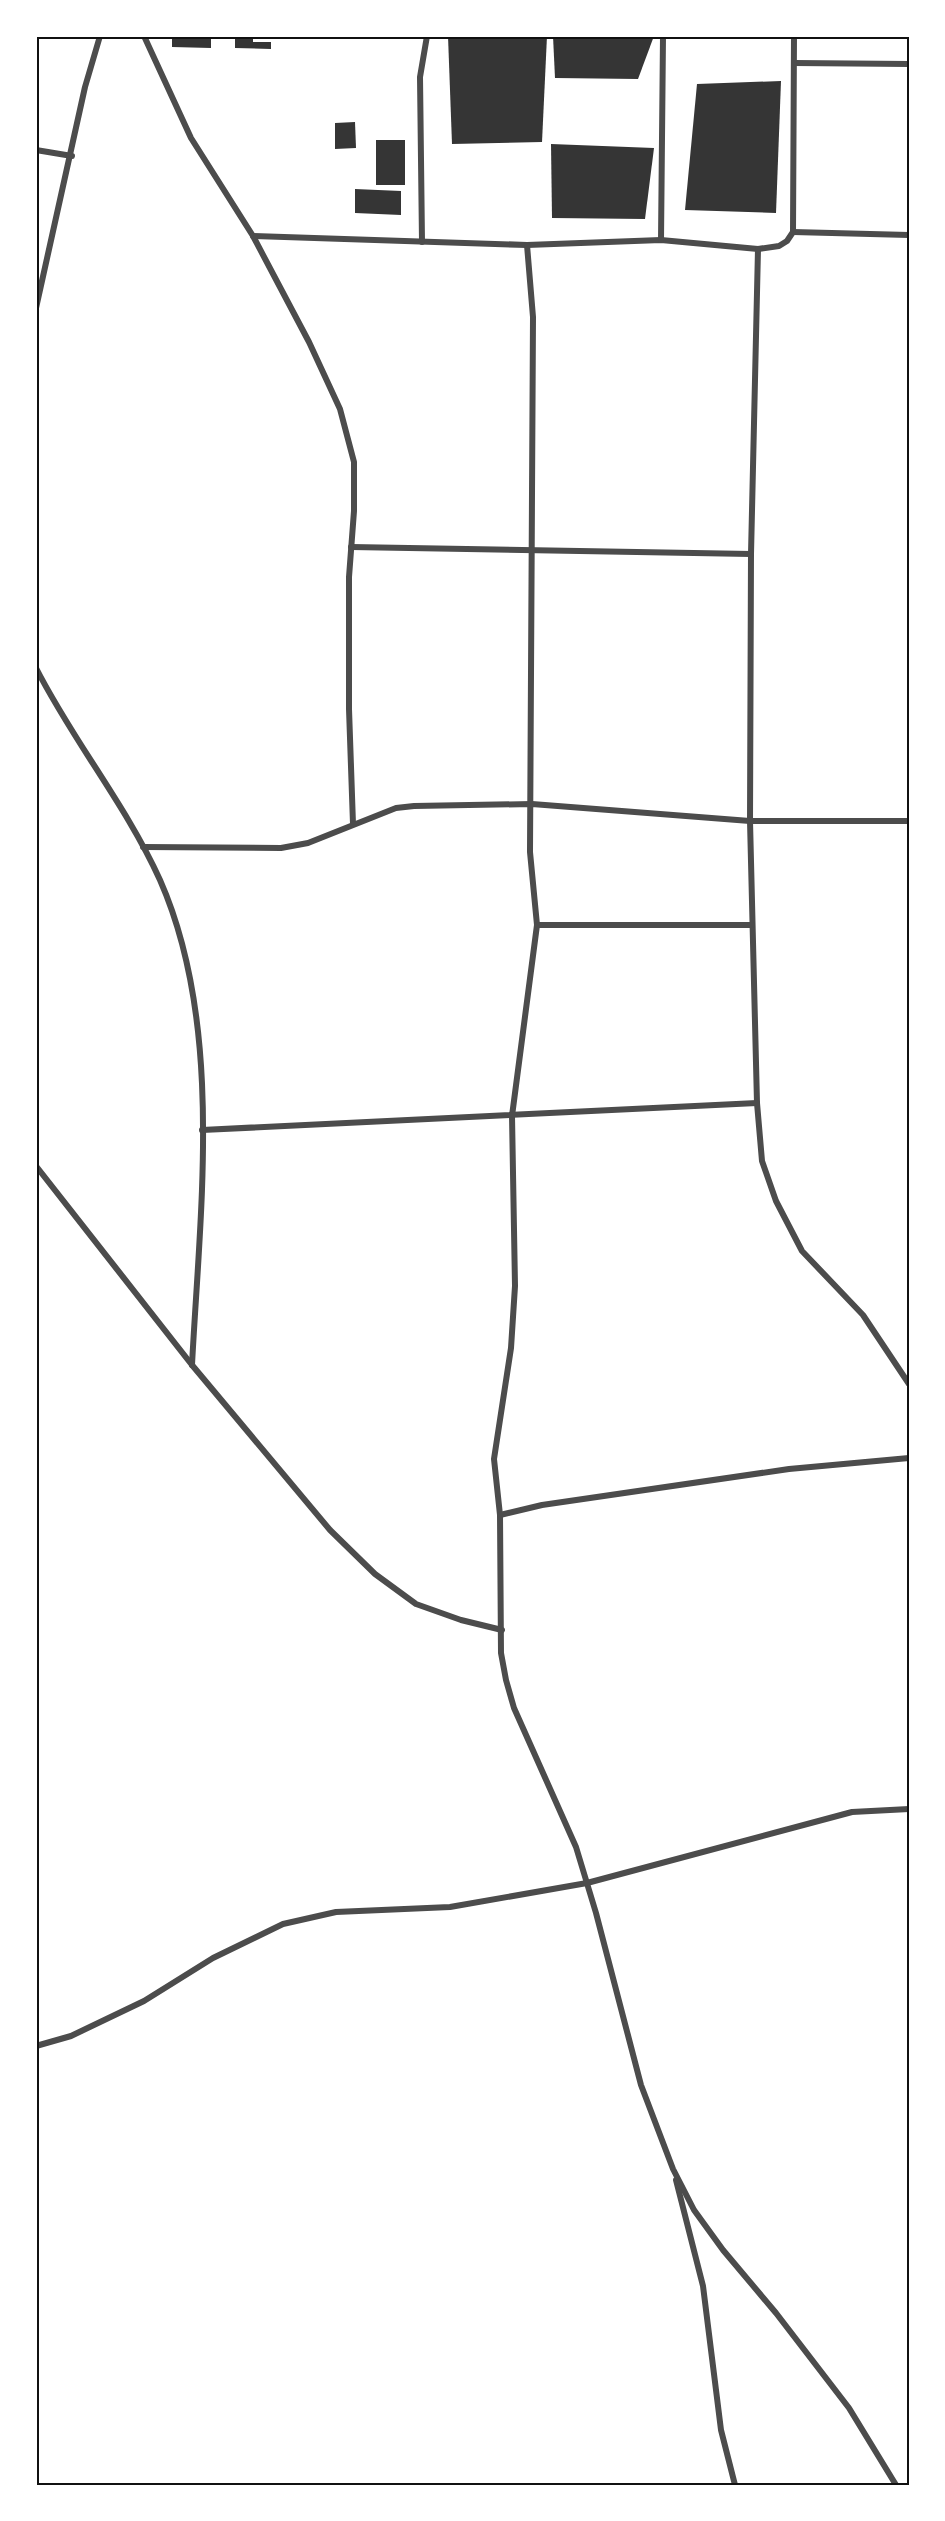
<svg xmlns="http://www.w3.org/2000/svg" width="945" height="2521" font-family="'Archivo Narrow',sans-serif">
	<rect width="100%" height="100%" fill="#fff"/>
	<!-- building -->
	<g fill="#353535">
		<path d="M172 36H211V48L172 47Z"/>
		<path d="M235 36H253V42H271V49L235 48Z"/>
		<path d="M448 36H547L542 142 452 144Z"/>
		<path d="M553 36H654L638 79 555 78Z"/>
		<path d="M781 81 776 213 685 210 697 84Z"/>
		<path d="M355 122 356 148 335 149V123Z"/>
		<rect x="376" y="140" width="29" height="45"/>
		<path d="M551 144 654 148 645 219 552 218Z"/>
		<path d="M355 189 401 191V215L355 213Z"/>
	</g>
	<g fill="none" stroke-linecap="round" stroke-linejoin="round">
		<!-- minor -->
		<g stroke="#4c4c4c" stroke-width="6">
			<path d="M144 36 191 138 253 236 309 342 340 409 354 462V511L349 577V709L353 824"/>
			<path d="M794 63 909 64"/>
			<path d="M36 150 72 156"/>
			<path d="M793 232 909 235"/>
			<path d="M253 236 527 245 661 240 758 249 779 246 787 241 793 232 794 36"/>
			<path d="M661 240 663 36"/>
			<path d="M422 242 420 77 427 36"/>
			<path d="M527 245 533 317 530 852 537 925 512 1116 515 1286 511 1348 494 1459 500 1515 501 1653 506 1680 514 1708 576 1847 596 1913 641 2085 673 2169 694 2210 723 2250 776 2313 849 2408 896 2485"/>
			<path d="M758 249 751 554 750 821 757 1103 762 1161 776 1201 802 1251 863 1315 909 1384"/>
			<path d="M36 308 85 87 100 36"/>
			<path d="M351 547 751 554"/>
			<path d="M36 668C73 741 126 805 160 880 224 1025 200 1210 192 1365"/>
			<path d="M143 847 281 848 308 843 396 808 414 806 532 804 750 821H909"/>
			<path d="M537 925H752"/>
			<path d="M202 1130 757 1103"/>
			<path d="M36 1166 192 1365 330 1530 375 1574 416 1604 461 1620 502 1630"/>
			<path d="M500 1515 542 1505 789 1469 909 1458"/>
			<path d="M36 2046 71 2036 144 2001 213 1958 283 1924 336 1912 450 1907 587 1883 852 1812 909 1809"/>
			<path d="M676 2180 703 2286 721 2430 735 2485"/>
		</g>
	</g>
	<!-- border -->
	<rect width="945" height="2521" fill="none" stroke="#ffffff" stroke-width="75"/>
	<rect x="38" y="38" width="870" height="2446" fill="none" stroke="#111" stroke-width="2"/>
</svg>
